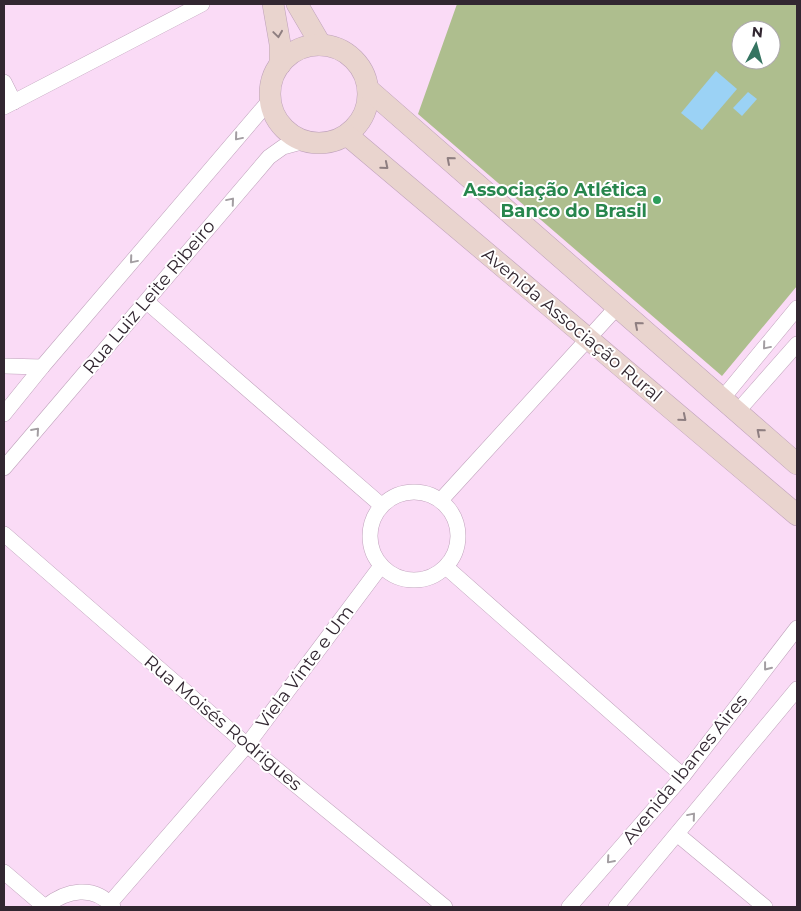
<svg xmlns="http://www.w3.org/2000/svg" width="801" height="911" font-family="Montserrat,sans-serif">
	<rect width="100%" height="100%" fill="#fadbf6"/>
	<!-- green -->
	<path fill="#aebe8e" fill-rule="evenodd" d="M457 4H797V286L722 376 418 114ZM741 30H771V60H741Z"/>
	<!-- water -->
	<g fill="#9bd2f5">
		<path d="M716 71 737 89 702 130 681 113Z"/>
		<path d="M748 92 757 99 742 116 733 108Z"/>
	</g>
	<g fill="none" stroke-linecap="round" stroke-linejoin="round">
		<!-- street casing -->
		<g stroke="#bfa2bb" stroke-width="16">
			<g id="street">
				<path d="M4 82 14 102"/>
				<path d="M4 107 202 4"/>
				<path d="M147 302 381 505"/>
				<path d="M4 366 42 367"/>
				<path d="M722 399 797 308"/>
				<path d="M737 412 797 344"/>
				<path d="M4 414 42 367 270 100"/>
				<path d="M4 468 269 157 283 147 305 141"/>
				<circle cx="414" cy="536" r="44"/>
				<path d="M441 500 617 307"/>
				<path d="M4 534 247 745 445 907"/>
				<path d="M446 567 683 776"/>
				<path d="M677 834 765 907"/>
				<path d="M4 872 45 907"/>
				<path d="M110 903 247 745 381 566"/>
				<path d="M45 907C66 890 94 884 113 907"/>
				<path d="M569 907 683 776 797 628"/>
				<path d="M616 907 797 689"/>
			</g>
		</g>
		<!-- secondary casing -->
		<g stroke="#bfa2bb" stroke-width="22">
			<g id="secondary">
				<path d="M273 4 280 44V65"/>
				<path d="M297 4 321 45"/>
				<circle cx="319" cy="94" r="49"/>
				<path d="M368 89 797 464"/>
				<path d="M347 135 797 515"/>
			</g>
		</g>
		<!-- street -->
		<use href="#street" stroke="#fff" stroke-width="15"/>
		<!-- secondary -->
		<use href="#secondary" stroke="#e9d4ce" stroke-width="21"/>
	</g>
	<!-- one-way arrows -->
	<defs><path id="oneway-chevron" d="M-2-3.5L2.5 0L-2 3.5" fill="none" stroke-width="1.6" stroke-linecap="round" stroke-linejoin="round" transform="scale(1.25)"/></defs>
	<g stroke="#8e7e80">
		<use href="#oneway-chevron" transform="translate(278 34) rotate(82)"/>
		<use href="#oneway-chevron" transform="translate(450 160) rotate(-139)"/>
		<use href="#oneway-chevron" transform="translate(385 166) rotate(40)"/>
		<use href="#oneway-chevron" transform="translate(638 325) rotate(-139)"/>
		<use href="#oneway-chevron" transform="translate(683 418) rotate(40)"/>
		<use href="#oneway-chevron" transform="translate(760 432) rotate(-139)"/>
	</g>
	<g stroke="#a39ea2">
		<use href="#oneway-chevron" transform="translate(238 137) rotate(130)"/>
		<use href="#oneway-chevron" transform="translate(231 201) rotate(-50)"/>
		<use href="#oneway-chevron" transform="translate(133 260) rotate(130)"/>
		<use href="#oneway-chevron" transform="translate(766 346) rotate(130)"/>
		<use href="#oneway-chevron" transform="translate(36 431) rotate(-49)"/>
		<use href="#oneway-chevron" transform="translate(767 667) rotate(128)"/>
		<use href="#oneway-chevron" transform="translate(692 816) rotate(-50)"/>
		<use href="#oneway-chevron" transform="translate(610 860) rotate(131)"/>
	</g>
	<!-- markers -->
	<circle fill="#2e9e5b" stroke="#fff" stroke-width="2" cx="657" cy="200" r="5"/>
	<g text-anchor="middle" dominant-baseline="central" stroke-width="4" stroke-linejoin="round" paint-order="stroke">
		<!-- leisure labels -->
		<g font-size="18" font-weight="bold" fill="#27864d" stroke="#fff" text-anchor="end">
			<text x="647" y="190">Associação Atlética<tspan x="647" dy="21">Banco do Brasil</tspan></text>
		</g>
		<!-- street labels -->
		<g font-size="18" fill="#322731" stroke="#fff">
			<text transform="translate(149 297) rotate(-50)">Rua Luiz Leite Ribeiro</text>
			<text transform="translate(572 325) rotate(40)">Avenida Associação Rural</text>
			<text transform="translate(305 667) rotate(-53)">Viela Vinte e Um</text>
			<text transform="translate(223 723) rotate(40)">Rua Moisés Rodrigues</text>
			<text transform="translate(685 769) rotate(-51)">Avenida Ibanes Aires</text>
		</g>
	</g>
	<!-- border -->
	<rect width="801" height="911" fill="none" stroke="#322731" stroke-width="10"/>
	<!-- north arrow -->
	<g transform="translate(756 45) rotate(6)"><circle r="24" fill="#ffffff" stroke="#ada9ad"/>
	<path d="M0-4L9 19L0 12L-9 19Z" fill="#357461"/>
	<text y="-8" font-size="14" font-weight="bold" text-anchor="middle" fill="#322731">N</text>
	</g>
</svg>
